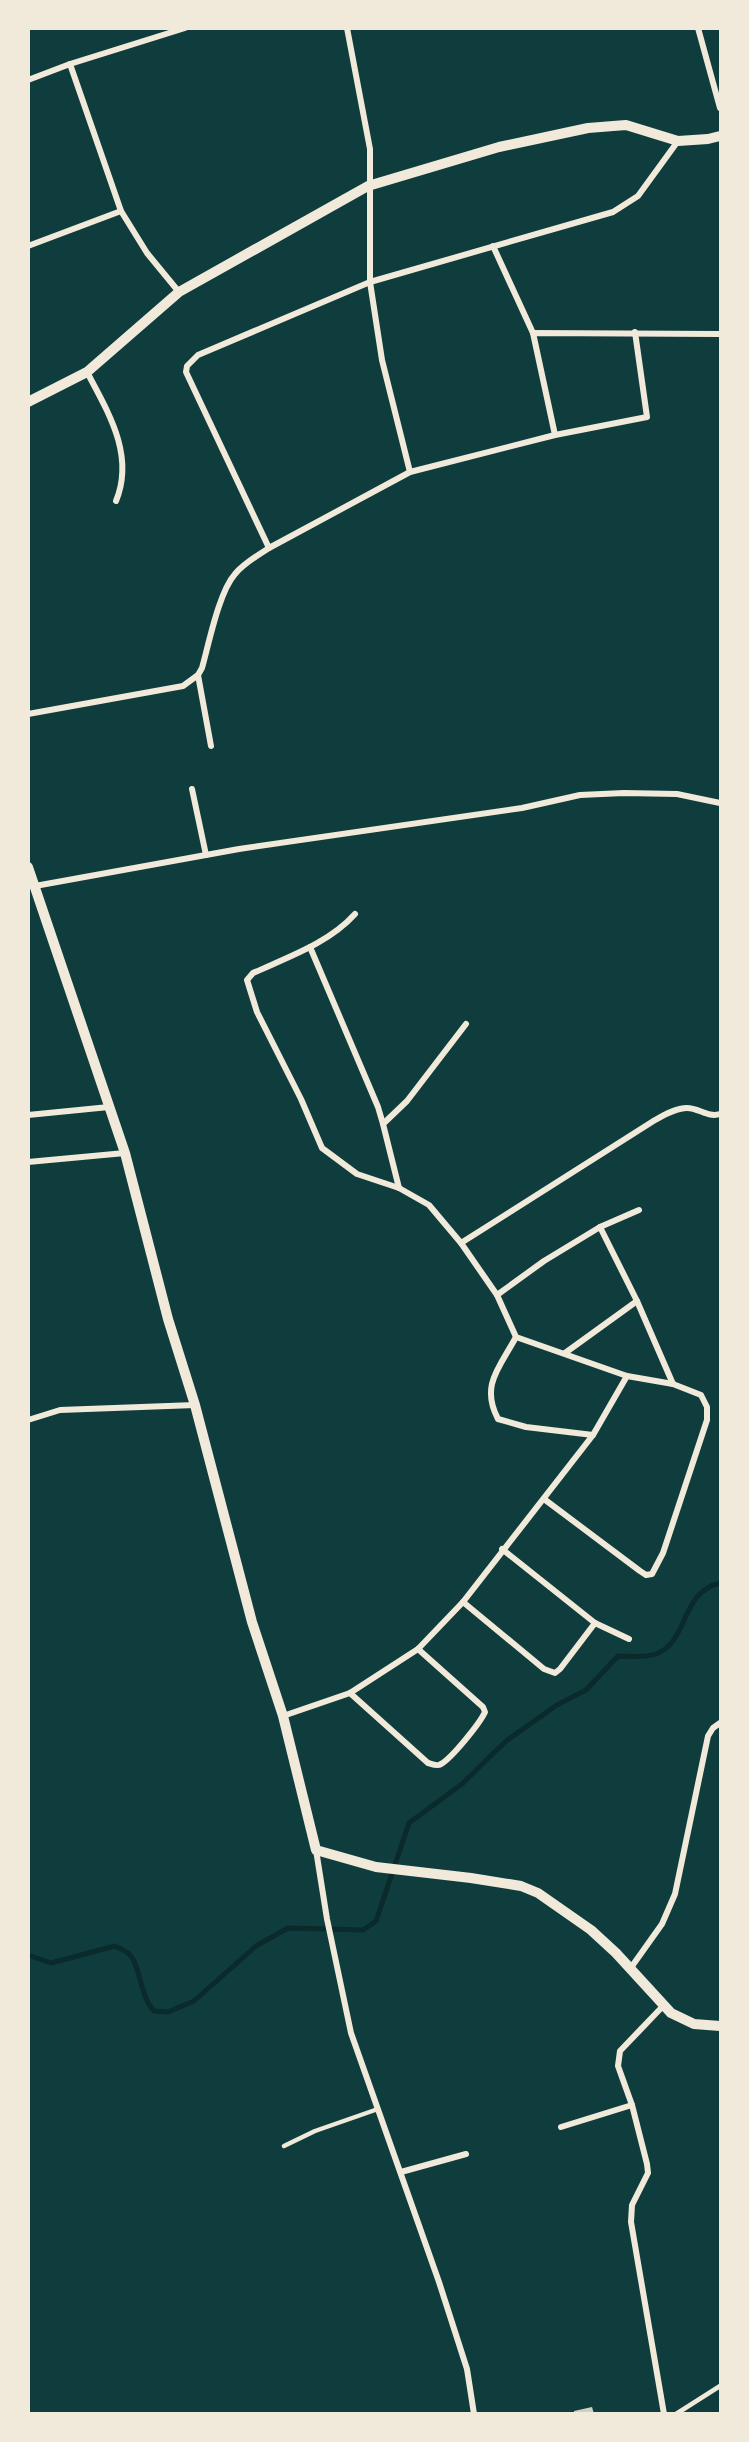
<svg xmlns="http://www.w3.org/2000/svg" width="749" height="2442" font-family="'Zilla Slab',serif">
	<rect width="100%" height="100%" fill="#0f3d3e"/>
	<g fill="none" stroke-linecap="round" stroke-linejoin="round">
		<!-- stream -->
		<path stroke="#0a2a2b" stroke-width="5" d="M28 1955 51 1963 115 1946C119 1948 124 1950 128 1953 141 1964 139 1995 154 2011L168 2012 194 2001 256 1946 288 1928 363 1930 376 1921 409 1823 462 1784 506 1741 557 1705 586 1690 618 1656C630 1656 645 1658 656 1654 689 1642 680 1592 720 1583"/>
	</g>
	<!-- building -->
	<path fill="#cfcfc3" d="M592 2407 594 2414H574V2411Z"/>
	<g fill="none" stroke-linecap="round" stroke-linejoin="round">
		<!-- service -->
		<g stroke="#f1e9da" stroke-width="4.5">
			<path d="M284 2146 315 2131 378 2109"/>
			<path d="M676 2414 720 2386"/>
		</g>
		<!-- minor -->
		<g stroke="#f1e9da" stroke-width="6">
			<path d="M347 28 370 149V282L382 360 410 472"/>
			<path d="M698 28 720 108"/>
			<path d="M70 64 121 211"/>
			<path d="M28 80 70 64 185 28"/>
			<path d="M678 141 638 196 613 212 370 282 198 355 187 366 186 372 269 548 410 472 555 435 533 333 720 334"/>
			<path d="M28 246 121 211 147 253 179 292"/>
			<path d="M493 246 533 333"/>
			<path d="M87 372C108 412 135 455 116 501"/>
			<path d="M555 435 647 417 635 332"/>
			<path d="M198 675 211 746"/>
			<path d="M28 714 183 686 198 675 202 668C209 643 219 592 235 574 244 563 257 556 269 548"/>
			<path d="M192 789 206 855"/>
			<path d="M35 886 239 849 522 808 580 795 624 793 677 794 720 803"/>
			<path d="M355 914C329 943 288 957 253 973L247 980 257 1012 301 1099 322 1148 357 1174 399 1188 429 1205 461 1243 497 1295 516 1337 627 1376 673 1384 701 1395 707 1407V1420L663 1553 652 1574 646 1575 640 1571 544 1499"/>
			<path d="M310 947 378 1107 383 1124"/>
			<path d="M28 1115 109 1107"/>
			<path d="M28 1162 125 1153"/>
			<path d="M399 1188 383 1124 407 1101 466 1024"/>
			<path d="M600 1227 637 1301 673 1384"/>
			<path d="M461 1243 655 1120C664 1115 676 1108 687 1108 699 1108 708 1118 720 1114"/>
			<path d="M497 1295 544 1261 600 1227 639 1210"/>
			<path d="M516 1337C500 1367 480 1385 498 1419L526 1427 593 1435"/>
			<path d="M565 1353 637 1301"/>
			<path d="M28 1420 60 1410 195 1405"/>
			<path d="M502 1549 595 1623 629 1639"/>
			<path d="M463 1602 544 1669 555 1673 560 1669 595 1623"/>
			<path d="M350 1693 428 1763C432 1764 437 1767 441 1764 452 1758 480 1723 485 1712L483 1707 418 1649"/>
			<path d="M283 1716 350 1693 418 1649 463 1602 593 1435 627 1376"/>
			<path d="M316 1850 327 1919 351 2033 439 2282 467 2369 474 2414"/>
			<path d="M630 1969 662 1924 675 1894 708 1736 713 1728 720 1723"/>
			<path d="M664 2005 620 2051 618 2066 632 2105 647 2164 648 2173 632 2205 631 2222 664 2414"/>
			<path d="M561 2127 632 2105"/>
			<path d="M401 2172 466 2154"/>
		</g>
		<!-- tertiary -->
		<g stroke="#f1e9da" stroke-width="10">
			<path d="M28 402 87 372 179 292 368 186 499 147 588 128 626 125 678 141 708 139 720 136"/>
			<path d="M28 867 125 1153 168 1319 195 1405 252 1622 283 1716 316 1850 376 1867 471 1878 521 1886 538 1893 591 1930 616 1953 671 2013 694 2024 720 2026"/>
		</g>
	</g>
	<!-- border -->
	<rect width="749" height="2442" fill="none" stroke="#f1e9da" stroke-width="60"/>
</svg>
